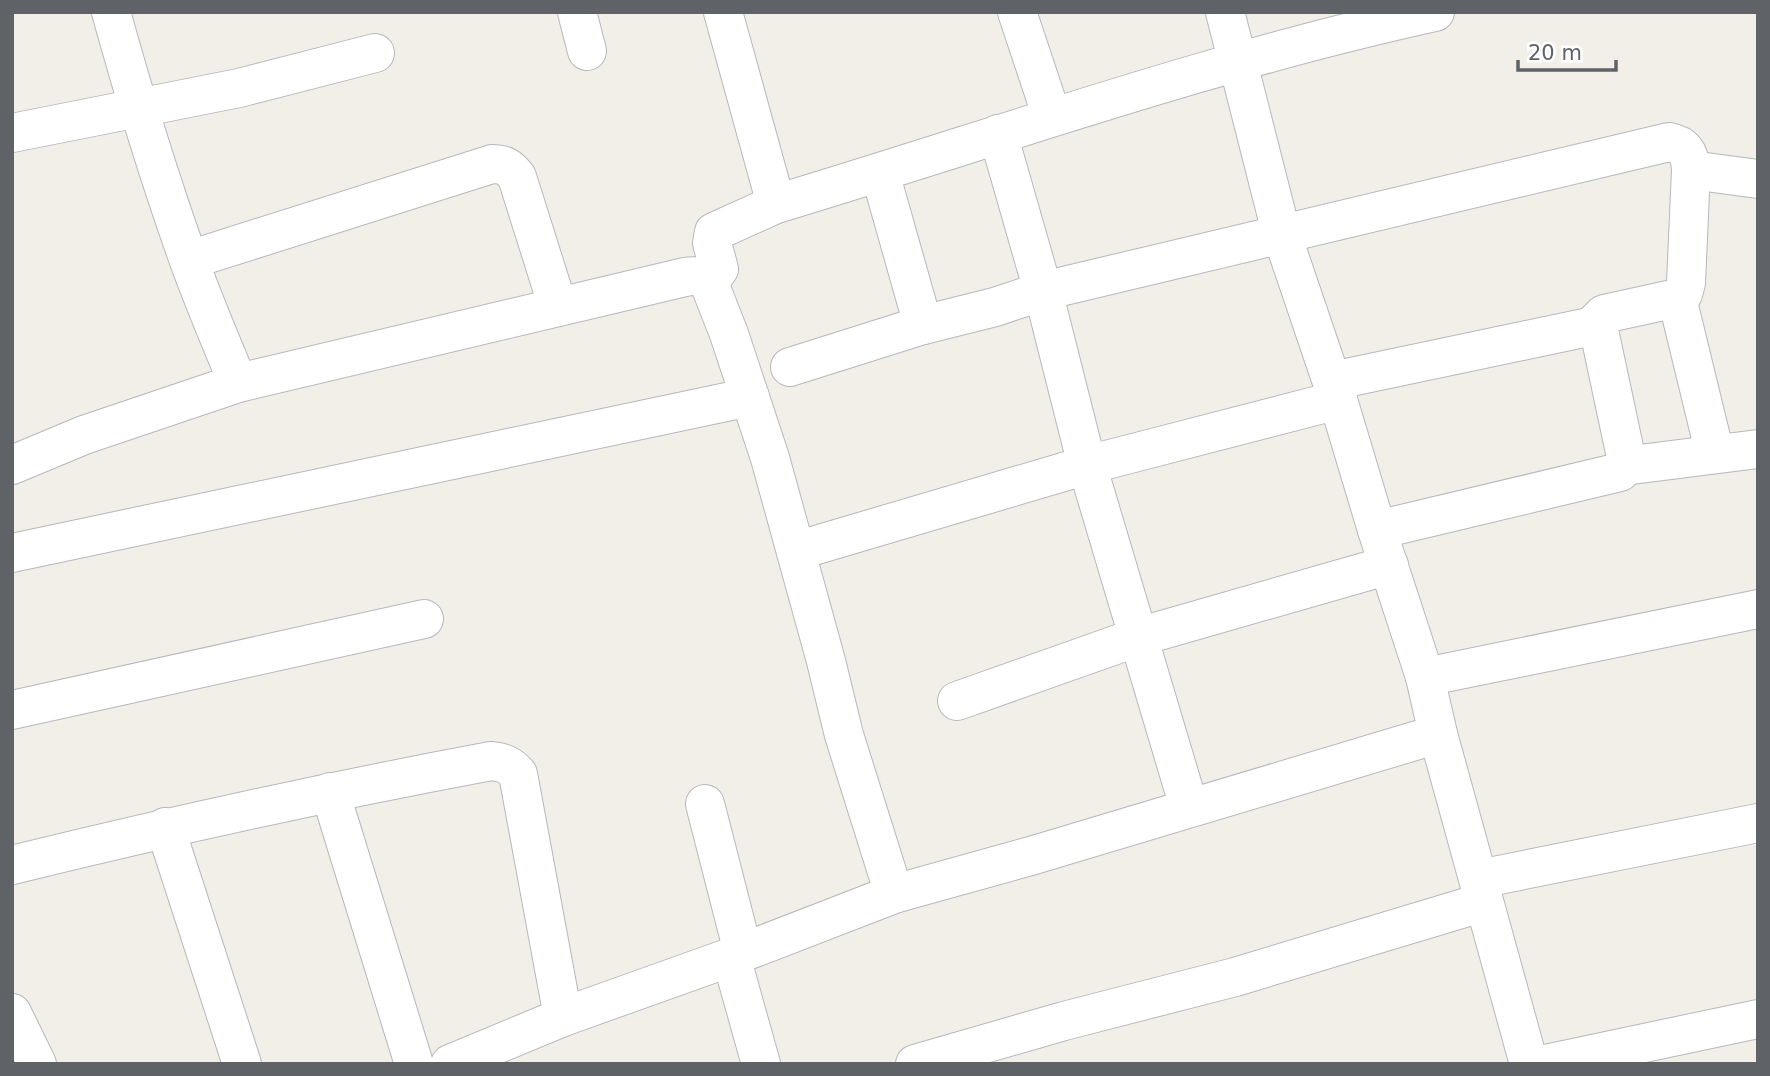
<svg xmlns="http://www.w3.org/2000/svg" width="1770" height="1076" font-family="'DejaVu Sans',sans-serif">
	<rect width="100%" height="100%" fill="#f1efe8"/>
	<g fill="none" stroke-linecap="round" stroke-linejoin="round">
		<!-- minor casing -->
		<g stroke="#b5b8bc" stroke-width="40">
			<g id="minor">
				<path d="M111 12C134 95 159 177 188 258 203 300 221 342 238 383"/>
				<path d="M577 12 587 51"/>
				<path d="M723 12 776 204"/>
				<path d="M1017 12 1052 117"/>
				<path d="M1225 12 1281 232 1338 400 1377 530 1425 677 1438 734 1529 1064"/>
				<path d="M12 133 239 88 375 53"/>
				<path d="M998 134 1043 291 1087 465 1189 807"/>
				<path d="M1691 170 1758 179"/>
				<path d="M880 173 923 325"/>
				<path d="M189 260 492 164C504 164 509 167 517 177L558 307"/>
				<path d="M709 283 719 269 712 243 714 232 776 204C995 138 1211 61 1435 12"/>
				<path d="M1677 298 1715 454"/>
				<path d="M790 367 923 325 995 307 1043 291 1669 142C1685 145 1690 154 1691 170L1686 283 1683 294 1677 298 1604 314 1597 321 1626 457 1624 466 1620 472 1377 530"/>
				<path d="M1332 381 1598 325"/>
				<path d="M12 465 84 435 238 383 685 277C695 275 701 276 709 283L729 334 770 458 826 661 844 735 894 894"/>
				<path d="M1624 466 1758 449"/>
				<path d="M796 551 1087 465 1338 400"/>
				<path d="M12 553 750 397"/>
				<path d="M1425 677 1758 609"/>
				<path d="M957 701 1138 637 1389 565"/>
				<path d="M12 710 424 619"/>
				<path d="M330 792 414 1064"/>
				<path d="M705 804 743 952"/>
				<path d="M165 827 242 1064"/>
				<path d="M12 865C171 826 330 791 491 761 503 762 510 765 518 774L563 1017"/>
				<path d="M1479 879 1758 823"/>
				<path d="M731 957 761 1064"/>
				<path d="M12 1013 37 1064"/>
				<path d="M450 1064 563 1017 731 957 894 894 1034 855 1438 734"/>
				<path d="M915 1064 1064 1021 1235 977 1484 902"/>
				<path d="M1545 1064 1758 1019"/>
			</g>
		</g>
		<!-- minor -->
		<use href="#minor" stroke="#fff" stroke-width="38"/>
	</g>
	<!-- border -->
	<rect width="1770" height="1076" fill="none" stroke="#5f6368" stroke-width="28"/>
	<!-- scale -->
	<path d="M1518 60v10h98v-10" fill="none" stroke="#5f6368" stroke-width="3.5"/>
	<text x="1528" y="60" font-size="21" fill="#5f6368" stroke="#ffffff" stroke-width="5" paint-order="stroke">20 m</text>
</svg>
